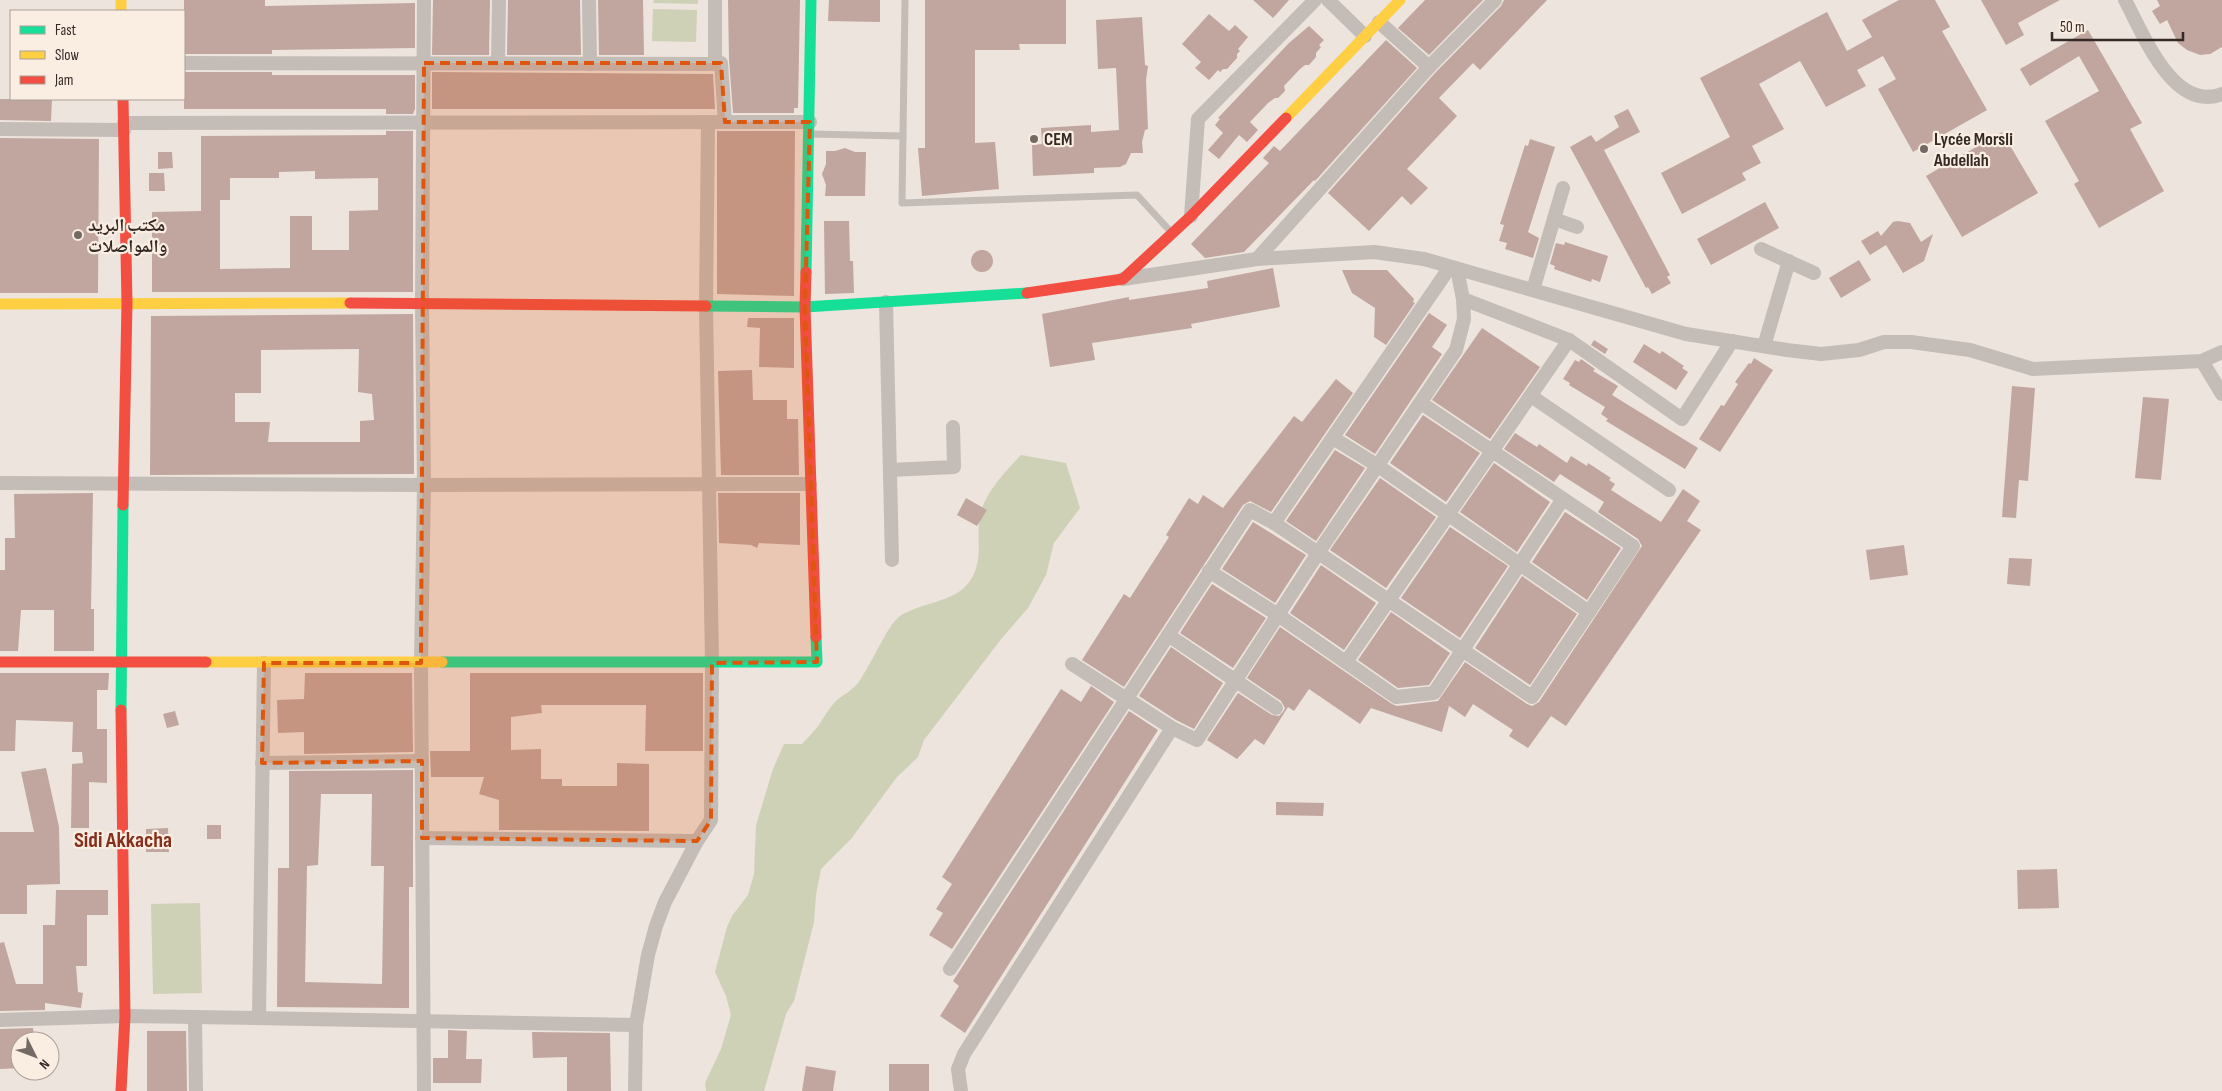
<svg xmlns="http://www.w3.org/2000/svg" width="2222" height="1091" font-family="'Sofia Sans Condensed','Noto Naskh Arabic',sans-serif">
	<rect width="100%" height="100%" fill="#ece4dd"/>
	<!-- green -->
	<g fill="#ced1b6">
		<path d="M654 0H698V4L653 3Z"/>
		<path d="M653 9 697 10 696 42 652 41Z"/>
		<path d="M1021 455 1066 463 1080 508 1054 543 1046 575 1028 608 1002 638 924 740 918 757 897 777 851 839 821 869 816 895 814 922 794 1001 786 1014 764 1091H706L705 1083 721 1049 731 1015 726 996 715 972 727 927 732 916 748 895 754 874 756 825 773 769 784 744H802C806 739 811 735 815 730 822 722 827 710 835 702 842 695 852 691 858 683 870 667 888 624 900 616 921 602 955 603 970 581 983 562 977 542 979 522 981 496 1004 473 1021 455Z"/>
		<path d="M200 903 202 993 153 994 151 904Z"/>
	</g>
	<!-- building -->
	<g fill="#c0a69e" fill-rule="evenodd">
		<path d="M184 0H265V6L415 3V48L272 50V54H184Z"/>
		<path d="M433 0H490L489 55H432Z"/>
		<path d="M508 0H580L581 55H507Z"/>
		<path d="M598 0H643L644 55H599Z"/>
		<path d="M728 0H800L798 108H794V113H733L729 59Z"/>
		<path d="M829 0H880V22L828 21Z"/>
		<path d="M925 0H1066V44H1019L1020 50H975V143L995 142 999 189 922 196 918 148H925Z"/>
		<path d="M1253 0H1289L1273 18Z"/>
		<path d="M1425 0H1483L1429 55 1398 28Z"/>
		<path d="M1504 0H1547L1480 70 1473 63 1439 98 1457 116 1407 169 1428 188 1411 205 1402 196 1369 231 1328 193 1435 73 1501 6Z"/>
		<path d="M1899 0H1935L1950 27 1942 31 1987 110 1913 152 1878 89 1896 79 1883 56 1857 70 1866 86 1826 107 1800 61 1759 84 1784 129 1752 146 1761 163 1742 173 1746 180 1682 214 1661 173 1730 137 1700 78 1827 12 1847 51 1872 37 1862 20Z"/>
		<path d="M1981 0H2060L2018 23 2024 35 2006 45Z"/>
		<path d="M2157 0H2222V47L2210 54 2200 55 2187 50 2178 43 2167 20 2160 24 2152 11 2160 6Z"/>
		<path d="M1209 14 1229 31 1235 25 1248 37 1238 49 1240 51 1237 54V58L1227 69H1223L1220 72 1218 70 1209 80 1195 68 1201 62 1182 44Z"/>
		<path d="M1142 17 1145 65 1148 66 1146 80 1148 129 1145 130 1142 142 1143 153H1131L1126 164 1120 167 1094 168V173L1033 176 1032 145 1042 144 1041 128 1091 125V132L1119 130 1116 68 1098 69 1096 20Z"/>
		<path d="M1309 26 1324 40 1319 45 1321 47 1316 53V57L1309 65H1305L1300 69 1284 86 1285 91 1278 98H1275L1268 103 1250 122 1258 130 1247 142 1239 135 1219 159 1208 150 1223 133 1215 125 1220 119 1218 118 1289 43Z"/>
		<path d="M2088 30 2142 123 2130 129 2164 191 2099 228 2074 184 2079 181 2045 121 2099 91 2079 56 2030 86 2020 69Z"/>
		<path d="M1386 40 1417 68 1315 181 1314 180 1244 252 1205 258 1191 244 1269 163 1263 158 1274 146 1280 151Z"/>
		<path d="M184 72H272V75H415V109L413 114H386V109H184Z"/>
		<path d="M432 72 713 74 715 109H432Z"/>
		<path d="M0 99H52L51 121 0 120Z"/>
		<path d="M1628 109 1640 132 1604 150 1670 275 1667 277 1671 283 1652 294 1648 287 1646 288 1570 147 1591 135 1596 142 1619 127 1614 116Z"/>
		<path d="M386 131H413V292H152V212L201 211V136L386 135ZM315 171V179L378 178V210L349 211V250H312V216H290V268L220 269V200H230V178H279V172Z"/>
		<path d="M717 131H795L794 296 717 294Z"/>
		<path d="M2002 132 2038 193 1962 237 1926 176Z"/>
		<path d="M0 138 99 139 98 293H0Z"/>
		<path d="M1530 139 1555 147 1528 232 1539 238 1533 258 1505 249 1507 243 1499 241 1504 225 1500 224 1525 145 1528 146Z"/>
		<path d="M845 148 855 152H866L865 196H825L826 185 822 174 826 164V151H835Z"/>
		<path d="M158 152H172L173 168 158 169Z"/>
		<path d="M149 173H164L165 191H149Z"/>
		<path d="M1765 202 1779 228 1711 265 1697 239Z"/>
		<path d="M824 221H849L850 261H853L854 293 825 294Z"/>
		<path d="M1898 221 1910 223 1921 242 1933 234 1924 261 1903 273 1886 245 1870 255 1861 241 1878 231 1881 236 1893 222Z"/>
		<path d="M1565 242 1608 256 1600 282 1592 279 1591 282 1554 269 1555 266 1550 264 1556 243 1564 245Z"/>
		<circle cx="982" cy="261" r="11"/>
		<path d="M1859 260 1871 280 1841 298 1829 278Z"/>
		<path d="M1273 268 1280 307 1191 324 1192 328 1092 343 1095 360 1050 367 1042 314 1129 297V300L1208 288 1207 281Z"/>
		<path d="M1342 270H1387L1414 299 1413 302 1415 303 1386 345 1374 337 1375 308 1352 293Z"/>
		<path d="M1429 313 1447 325 1432 347 1442 354 1375 454 1345 435Z"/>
		<path d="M413 314 414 474 150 475 151 316ZM359 349 358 392 372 394 374 420 360 421V442H268L270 422H235V393H261V350Z"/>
		<path d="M748 318H794V368L759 367 760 328 747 327Z"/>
		<path d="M1482 328 1540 367 1490 439 1432 400Z"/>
		<path d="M1594 340 1608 349 1605 354 1591 345Z"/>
		<path d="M1644 344 1660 354 1662 351 1684 366 1682 368 1688 372 1676 390 1633 362Z"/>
		<path d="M1754 358 1773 370 1720 452 1699 439 1721 405 1724 406 1738 384 1735 382 1749 363 1751 364Z"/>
		<path d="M1581 359 1595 369 1593 371 1618 386 1612 395 1698 448 1685 469 1606 421 1608 419 1601 414 1605 407 1569 385 1570 383 1563 379 1575 360 1579 362Z"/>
		<path d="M752 370 753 400H787V419H798L799 475H721L718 371Z"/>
		<path d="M1336 379 1353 393 1271 512 1250 501 1243 505 1124 687 1082 660 1124 594 1130 598 1169 537 1166 535 1189 498 1198 504 1203 495 1223 508 1294 416 1302 422Z"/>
		<path d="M2012 386 2035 388 2028 481 2019 480 2016 518 2002 517Z"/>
		<path d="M2143 397 2169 399 2161 480 2135 478Z"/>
		<path d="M1423 415 1480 453 1446 502 1390 463Z"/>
		<path d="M1515 433 1537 447 1539 444 1567 463 1571 456 1587 466 1588 463 1611 478 1609 480 1615 484 1611 490 1661 522 1683 489 1700 501 1687 521 1701 530 1566 726 1551 716 1528 748 1509 736 1513 730 1473 704 1465 717 1449 706 1442 732 1371 708 1360 724 1309 689 1294 711 1288 707 1264 745 1255 739 1237 759 1207 740 1238 693 1272 715 1279 716 1283 712 1285 708 1281 701 1247 678 1280 627 1392 704 1397 706 1438 701 1465 662 1527 704 1532 706 1539 702 1642 546 1638 539 1598 512 1604 502 1560 474 1554 482 1504 449Z"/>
		<path d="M1335 450 1365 468 1316 541 1286 521Z"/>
		<path d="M1494 463 1550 502 1517 552 1460 512Z"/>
		<path d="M1380 478 1436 517 1386 588 1330 550Z"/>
		<path d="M93 493 91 609H94V651H54V610H21L18 651H0V570H5V538H15L14 494Z"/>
		<path d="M718 493H800V545L759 543 757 548 751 545 719 543Z"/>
		<path d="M966 498 987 510 977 526 957 515Z"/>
		<path d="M1565 512 1621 548 1587 600 1532 562Z"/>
		<path d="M1253 522 1306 555 1275 603 1222 569Z"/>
		<path d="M1450 527 1508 566 1460 638 1401 598Z"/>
		<path d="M1904 545 1908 575 1870 580 1866 550Z"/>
		<path d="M2009 558 2032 559 2030 586 2007 584Z"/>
		<path d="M1321 565 1376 603 1344 650 1290 613Z"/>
		<path d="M1522 576 1577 614 1530 685 1475 648Z"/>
		<path d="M1212 584 1266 618 1233 668 1180 633Z"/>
		<path d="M1391 612 1450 653 1429 685 1398 688 1358 660Z"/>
		<path d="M1171 647 1223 683 1194 729 1176 720 1139 696Z"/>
		<path d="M0 673H109L108 690H97V729H107V783L89 782V828H71L72 764 83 763 82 752H72L73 722 16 720 15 751H0Z"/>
		<path d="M305 673H412L413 752 304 754V732L278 733 277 700 304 699Z"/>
		<path d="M470 673H703V751H645L646 705H541L542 713 511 717V750L541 749V779H562V786H617V763L649 764V831L499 830V800L479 794 484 777H431L430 751H470Z"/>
		<path d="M1091 686 1114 702 952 949 929 935 943 913 936 909 952 884 942 877 1061 689 1081 702Z"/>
		<path d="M175 711 179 725 167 728 163 714Z"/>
		<path d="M1129 711 1158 730 965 1033 940 1016 959 986 953 981Z"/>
		<path d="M46 768 59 827 60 884 27 885V914H0V832H34L21 772Z"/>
		<path d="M413 770V887H409V1008L277 1007 278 868H289V771ZM321 794H372L371 866H384L382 984 305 982 307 866 318 865Z"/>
		<path d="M1276 802 1324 803 1323 816 1276 815Z"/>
		<rect x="207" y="825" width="14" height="14"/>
		<path d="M168 828 169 852H146V829Z"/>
		<path d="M2057 869 2059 908 2018 909 2017 870Z"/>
		<path d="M56 890H108V915H87V966H76L78 992 83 993 81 1008 45 1003V1010L0 1011V943L4 942 16 984H43V925H55Z"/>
		<path d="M33 1028 34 1041H20V1068L0 1069V1029Z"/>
		<path d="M448 1030 467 1031 466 1059H482L481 1083H433V1058H448Z"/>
		<path d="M147 1031H186L187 1091H147Z"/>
		<path d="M532 1032 610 1033 611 1091H567V1057L533 1058Z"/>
		<rect x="889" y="1064" width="40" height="27"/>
		<path d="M806 1066 836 1071 833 1091H802Z"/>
	</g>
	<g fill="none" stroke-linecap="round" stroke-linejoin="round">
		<!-- lane -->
		<g stroke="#c4bcb7" stroke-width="7">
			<path d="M905 0 902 203 1137 195 1171 232"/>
			<path d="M810 134 903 136"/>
		</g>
		<!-- street -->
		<g stroke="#c4bcb7" stroke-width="14">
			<path d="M424 0 422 303 424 485 421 663 424 1091"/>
			<path d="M589 0 590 64"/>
			<path d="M1328 0 1365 36"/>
			<path d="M2125 0C2143 33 2173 113 2222 94"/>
			<path d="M1379 22 1429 67"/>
			<path d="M184 63 715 64V0"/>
			<path d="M498 63 499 0"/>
			<path d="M715 64 721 63 725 122"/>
			<path d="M124 123 810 122"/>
			<path d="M0 129 124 130"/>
			<path d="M1191 216 1198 119 1315 0"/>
			<path d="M1554 219 1577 227"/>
			<path d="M1761 249 1814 273"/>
			<path d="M1257 259 1429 67 1495 0"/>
			<path d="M1123 279 1257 259 1374 252 1424 259 1686 334 1787 350 1821 354 1859 350 1884 342H1911L1970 350 2033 369 2202 361 2222 352"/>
			<path d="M1533 290 1563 188"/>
			<path d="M1463 299 1569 340 1682 419 1732 341"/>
			<path d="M886 302 892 560"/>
			<path d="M1764 346 1789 261"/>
			<path d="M2202 361 2222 394"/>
			<path d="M1531 396 1669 490"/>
			<path d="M1333 438 1378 466 1589 612"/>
			<path d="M890 470 954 467 953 427"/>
			<path d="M0 483 424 485 810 484"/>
			<path d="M1274 523 1450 267"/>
			<path d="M1209 571 1278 615 1396 697 1434 693 1563 499"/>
			<path d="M1168 635 1276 708"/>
			<path d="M1346 662 1569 340"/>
			<path d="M1072 664 1172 728 1197 740 1318 553 1456 350 1464 319 1463 299 1457 269"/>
			<path d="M262 763 422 761"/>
			<path d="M422 838 697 841"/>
			<path d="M950 969 1250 510 1274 523 1532 697 1633 546 1421 403"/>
			<path d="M195 1017 196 1091"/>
			<path d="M259 1017 264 663"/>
			<path d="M0 1020 125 1016 195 1017 636 1025"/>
			<path d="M635 1091 636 1025 648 955 656 926 665 902 697 841 711 820 712 663 706 306 708 123"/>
			<path d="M961 1091 958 1069 964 1054 1172 728"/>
		</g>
		<!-- fast -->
		<g stroke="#16e098" stroke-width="11">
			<path d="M806 272 811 0"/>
			<path d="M706 306 805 307 1027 293"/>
			<path d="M442 662H817L816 637"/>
			<path d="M121 710 123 505"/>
		</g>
		<!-- slow -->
		<g stroke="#ffcf43" stroke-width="11">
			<path d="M121 0V11"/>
			<path d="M1286 118 1400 0"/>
			<path d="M0 304 350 303"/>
			<path d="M206 662H442"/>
		</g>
		<!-- jam -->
		<g stroke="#f24e42" stroke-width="11">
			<path d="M123 99 127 303 123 505"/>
			<path d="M806 272 805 307 816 637"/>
			<path d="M1027 293 1123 279 1191 216 1286 118"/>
			<path d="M350 303 706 306"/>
			<path d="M0 662H206"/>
			<path d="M121 710 125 1016 121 1091"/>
		</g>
	</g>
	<!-- marked area -->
	<path fill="#df570d" fill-opacity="0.2" stroke="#df570d" stroke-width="4" stroke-dasharray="10 6" stroke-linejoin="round" d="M424 63H721L725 122H810L805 307 817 662 712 663 711 820 697 841 422 838V761L262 763 264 663H421Z"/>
	<!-- markers -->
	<g fill="#746a65" stroke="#faeee3" stroke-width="2">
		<circle cx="1034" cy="139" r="5"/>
		<circle cx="1924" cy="149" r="5"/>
		<circle cx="78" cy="235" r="5"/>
	</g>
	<g text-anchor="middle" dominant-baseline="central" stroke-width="4.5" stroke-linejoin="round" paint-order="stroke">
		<!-- poi labels -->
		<g font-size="18" font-weight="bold" fill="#342925" stroke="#faeee3" text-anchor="start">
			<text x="1044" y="139">CEM</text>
			<text x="1934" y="139">Lycée Morsli<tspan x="1934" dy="21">Abdellah</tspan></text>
			<text x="88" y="225">مكتب البريد<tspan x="88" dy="21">والمواصلات</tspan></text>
		</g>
		<!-- district labels -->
		<g font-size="22" font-weight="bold" fill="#872d1b" stroke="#faeee3">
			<text x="123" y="840">Sidi Akkacha</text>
		</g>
	</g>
	<!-- legend -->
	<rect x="10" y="10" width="175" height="90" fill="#faeee3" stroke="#ab9f97"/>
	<rect x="20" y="26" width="25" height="8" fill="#16e098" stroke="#ab9f97"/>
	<text x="55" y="35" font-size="15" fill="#342925">Fast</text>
	<rect x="20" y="51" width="25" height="8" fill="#ffcf43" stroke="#ab9f97"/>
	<text x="55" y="60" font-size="15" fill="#342925">Slow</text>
	<rect x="20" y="76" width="25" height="8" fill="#f24e42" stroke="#ab9f97"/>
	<text x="55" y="85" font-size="15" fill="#342925">Jam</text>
	<!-- north arrow -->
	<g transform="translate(35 1056) rotate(132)"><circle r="24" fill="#faeee3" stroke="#ab9f97"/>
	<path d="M0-4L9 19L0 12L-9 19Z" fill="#746a65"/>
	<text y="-8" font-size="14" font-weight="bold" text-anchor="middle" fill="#342925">N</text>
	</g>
	<!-- scale -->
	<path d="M2052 32v8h131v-8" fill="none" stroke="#342925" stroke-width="2.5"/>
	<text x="2060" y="32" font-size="15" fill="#342925" stroke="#faeee3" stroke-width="4" paint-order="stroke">50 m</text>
</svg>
